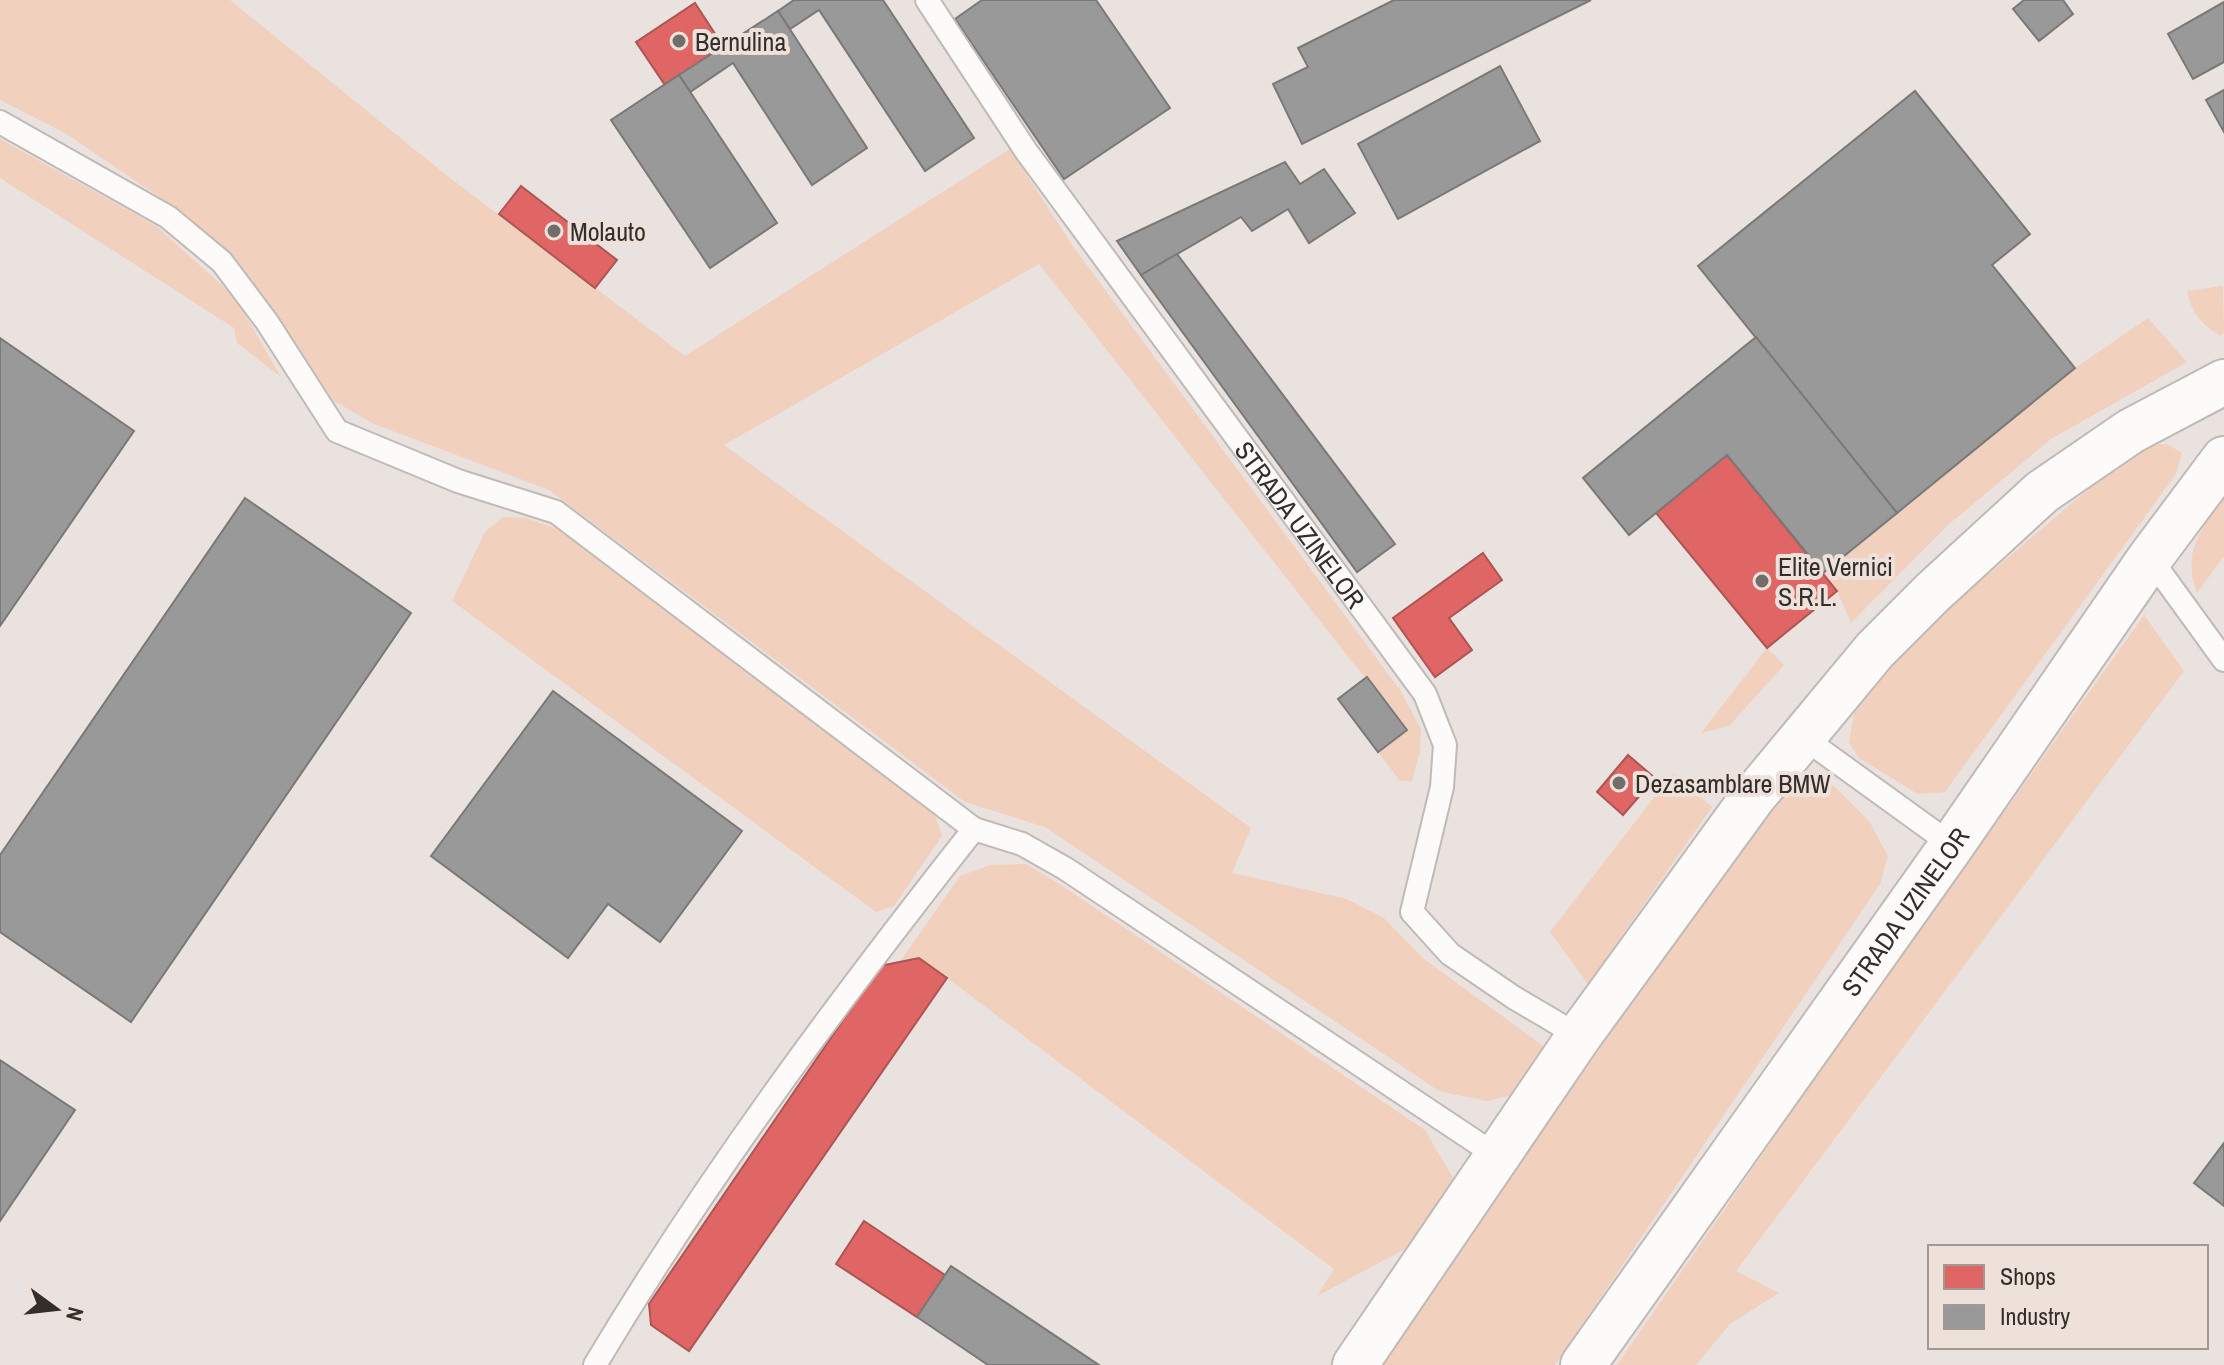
<svg xmlns="http://www.w3.org/2000/svg" width="2224" height="1365" font-family="'Archivo Narrow',sans-serif">
	<rect width="100%" height="100%" fill="#eae2de"/>
	<!-- green -->
	<g fill="#f1d0be">
		<path d="M0 0H230L445 174 685 356 1010 149 1072 245 1400 690 1421 729 1420 751 1412 781H1400L1378 752 1406 730 1039 264 724 445 1251 828 1232 873 1347 899 1384 918 1424 959 1546 1048 1513 1095 1487 1101 1439 1091 1045 827 965 802 549 490 374 424 334 401 258 291 190 218 65 133 0 100Z"/>
		<path d="M0 139 155 225 235 297 281 377 237 343 234 328 0 178Z"/>
		<path d="M2223 286 2224 332 2221 336C2202 325 2192 314 2187 291Z"/>
		<path d="M2148 318 2187 362 2051 439 1948 525 1851 623 1837 591 1823 573 2075 368Z"/>
		<path d="M2167 444 2182 453 2176 474 1945 792 1918 794 1859 758 1849 743 1854 713 1922 631 2112 469 2146 445Z"/>
		<path d="M2224 494V556L2197 593C2181 550 2203 530 2224 494Z"/>
		<path d="M503 517 526 518 557 529 934 812 942 836 894 906 876 912 452 601 485 532Z"/>
		<path d="M2144 615 2184 671 1736 1271 1779 1293 1730 1324 1696 1365H1617L1791 1113Z"/>
		<path d="M1767 648 1784 665 1729 726 1701 733Z"/>
		<path d="M1673 773 1712 807 1588 984 1550 932Z"/>
		<path d="M1801 774 1834 786 1869 821 1888 856 1880 884 1555 1365H1378L1782 789Z"/>
		<path d="M1026 864 1064 887 1425 1130 1453 1178 1443 1201 1409 1247 1317 1296 1334 1269 947 978 919 959 899 963 960 876 990 865Z"/>
	</g>
	<!-- shops -->
	<g fill="#e06666" stroke="#ac5554" stroke-width="2">
		<path d="M695 3 723 46 665 85 636 42Z"/>
		<path d="M521 186 617 260 595 288 499 214Z"/>
		<path d="M1727 455 1837 591 1767 648 1656 513Z"/>
		<path d="M1483 553 1502 580 1449 618 1472 650 1435 677 1393 618Z"/>
		<path d="M1628 755 1655 778 1623 815 1597 792Z"/>
		<path d="M919 958 947 978 689 1351 651 1325 649 1304 880 966Z"/>
		<path d="M864 1221 945 1275 917 1317 836 1264Z"/>
	</g>
	<!-- industry -->
	<g fill="#999" stroke="#7a7978" stroke-width="2">
		<path d="M794 0H883L974 138 925 171 819 10 790 29 778 11Z"/>
		<path d="M982 0H1096L1170 108 1064 179 955 19Z"/>
		<path d="M1394 0H1591L1302 144 1273 84 1308 67 1298 48Z"/>
		<path d="M2024 0H2063L2073 14 2039 41 2013 9Z"/>
		<path d="M2224 2V62L2193 79 2168 34Z"/>
		<path d="M778 11 867 148 812 185 733 63 690 92 679 75Z"/>
		<path d="M1500 66 1540 141 1398 219 1358 144Z"/>
		<path d="M679 75 777 223 710 268 611 120Z"/>
		<path d="M2224 90V132L2206 100Z"/>
		<path d="M1915 91 2030 234 1992 265 2075 368 1897 513 1698 266Z"/>
		<path d="M1285 162 1300 184 1324 169 1355 213 1309 243 1288 209 1252 231 1241 217 1141 275 1117 241Z"/>
		<path d="M1177 254 1395 544 1357 572 1141 275Z"/>
		<path d="M1756 337 1897 513 1823 573 1727 455 1629 535 1583 478Z"/>
		<path d="M0 338 134 431 0 626Z"/>
		<path d="M245 498 411 613 131 1022 0 932V855Z"/>
		<path d="M1367 677 1407 730 1378 752 1338 699Z"/>
		<path d="M553 691 742 831 660 942 608 904 568 958 431 856Z"/>
		<path d="M0 1060 75 1110 0 1221Z"/>
		<path d="M2224 1143V1206L2194 1183Z"/>
		<path d="M951 1266 1099 1365H988L917 1317Z"/>
	</g>
	<g fill="none" stroke-linecap="round" stroke-linejoin="round">
		<!-- lane casing -->
		<g stroke="#c0bab6" stroke-width="26">
			<g id="lane">
				<path id="s1" d="M927 0 1026 151 1425 694 1445 745 1442 787 1412 912 1450 954 1513 997 1579 1036"/>
				<path d="M0 122 168 217 222 262 267 322 337 431 458 481 556 512 974 829 1022 844 1066 869 1497 1156"/>
				<path d="M2150 558 2224 660"/>
				<path d="M1804 738 1952 845"/>
				<path d="M595 1365C707 1177 839 1000 974 829"/>
			</g>
		</g>
		<!-- street casing -->
		<g stroke="#c0bab6" stroke-width="48">
			<path id="street" d="M1355 1365 1579 1036 1753 797 1875 650 1932 593 2042 492 2131 431 2224 382"/>
		</g>
		<!-- secondary casing -->
		<g stroke="#c0bab6" stroke-width="48">
			<g id="secondary">
				<path id="s2" d="M1583 1365 1952 845 2150 558 2224 459"/>
			</g>
		</g>
		<!-- lane -->
		<use href="#lane" stroke="#fcfbfa" stroke-width="22"/>
		<!-- street -->
		<use href="#street" stroke="#fcfbfa" stroke-width="44"/>
		<!-- secondary -->
		<use href="#secondary" stroke="#fcfbfa" stroke-width="44"/>
	</g>
	<!-- markers -->
	<g fill="#736d6a" stroke="#eee1da" stroke-width="3">
		<circle cx="679" cy="41" r="8"/>
		<circle cx="554" cy="231" r="8"/>
		<circle cx="1762" cy="581" r="8"/>
		<circle cx="1619" cy="783" r="8"/>
	</g>
	<g text-anchor="middle" dominant-baseline="central" stroke-width="8" stroke-linejoin="round" paint-order="stroke">
		<!-- poi labels -->
		<g font-size="26" fill="#332e2b" stroke="#eee1da" text-anchor="start">
			<text x="695" y="41">Bernulina</text>
			<text x="570" y="231">Molauto</text>
			<text x="1778" y="566">Elite Vernici<tspan x="1778" dy="30">S.R.L.</tspan></text>
			<text x="1635" y="783">Dezasamblare BMW</text>
		</g>
		<!-- street labels -->
		<g font-size="26" fill="#332e2b" stroke="#eee1da">
			<text stroke="none"><textPath href="#s1" startOffset="644">STRADA UZINELOR</textPath></text>
			<text stroke="none"><textPath href="#s2" startOffset="556">STRADA UZINELOR</textPath></text>
		</g>
	</g>
	<!-- legend -->
	<rect x="1928" y="1245" width="280" height="104" fill="#eee1da" stroke="#a39994" stroke-width="2"/>
	<rect x="1944" y="1265" width="40" height="24" fill="#e06666" stroke="#a39994" stroke-width="2"/>
	<text x="2000" y="1285" font-size="24" fill="#332e2b">Shops</text>
	<rect x="1944" y="1305" width="40" height="24" fill="#999999" stroke="#a39994" stroke-width="2"/>
	<text x="2000" y="1325" font-size="24" fill="#332e2b">Industry</text>
	<!-- north arrow -->
	<g transform="translate(56 1309) rotate(105)" stroke="#eee1da" stroke-width="6" paint-order="stroke">
	<path d="M0-6L14 30L0 20L-14 30Z" fill="#332e2b"/>
	<text y="-12" font-size="22" font-weight="bold" text-anchor="middle" fill="#332e2b">N</text>
	</g>
</svg>
